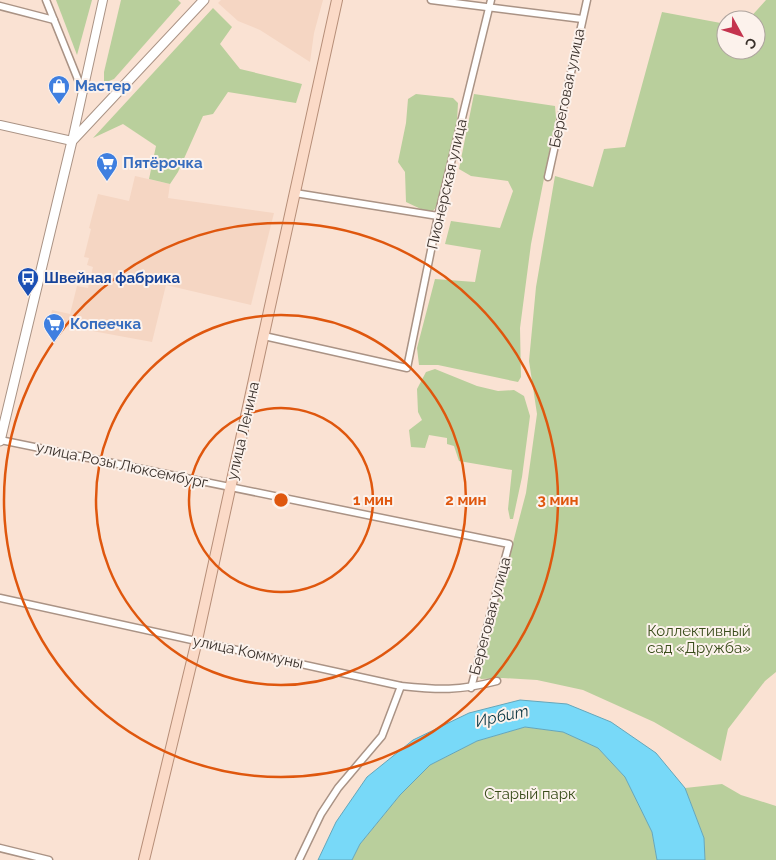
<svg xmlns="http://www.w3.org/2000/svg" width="776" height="860" font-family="Raleway,sans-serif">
	<rect width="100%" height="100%" fill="#fae2d3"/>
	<!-- built -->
	<g fill="#f5d6c3">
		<path d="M221 0H323L314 33 310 62 260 30 238 21 218 3Z"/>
		<path d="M135 176 170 184 168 198 274 213 251 305 166 285 152 342 49 323 52 310 70 314 77 286 88 288 93 267 87 265 89 258 84 257 91 229 89 228 98 194 129 201Z"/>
	</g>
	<!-- green -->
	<g fill="#b9cf9c">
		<path d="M56 0H92L77 55Z"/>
		<path d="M121 0H178L181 3 114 79 104 83V72Z"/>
		<path d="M766 0H776V672L765 681 728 729 721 761 654 722 583 690 537 680 503 678 481 679 478 676 526 493 537 414 529 361 536 287 555 176 593 187 604 149 625 147 662 12 726 24V50H756V20H748Z"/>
		<path d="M213 8 232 27 220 44 240 69 302 84 296 103 228 92 213 114 203 116 178 172 170 184 149 179 156 146 123 124 93 138Z"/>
		<path d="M416 94 453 98 458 103 457 122 438 205 433 211H425L406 202 405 172 398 162 406 123 408 99Z"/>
		<path d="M474 94 555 106 556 118 531 244 520 328 521 377 518 382 438 365H419L417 348 435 279 475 282 481 250 445 244 451 221 500 228 513 191 508 181 471 176 459 169Z"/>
		<path d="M435 369 477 386 498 391 514 390 524 396 530 416 522 477 513 519H510L508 509 512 470 459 461 454 446 447 444V438L429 435 425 448 411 447 409 430 422 420 418 412 417 389 426 372Z"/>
		<path d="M525 727 563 732 598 748 625 777 652 832 657 860H352L360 844 400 795 430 765 477 741Z"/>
		<path d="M722 784 741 795 776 806V860H705L704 838 685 788Z"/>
	</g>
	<!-- water -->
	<path fill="#78d9f8" stroke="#65a6ba" d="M520 700 567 704 611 722 656 753 685 788 704 838 705 860H657L652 832 625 777 598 748 563 732 525 727 477 741 430 765 400 795 360 844 352 860H318L336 822 367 777 413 740 469 713Z"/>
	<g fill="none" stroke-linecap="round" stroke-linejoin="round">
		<!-- minor casing -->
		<g stroke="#aa9385" stroke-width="9">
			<g id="minor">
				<path d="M46 0 83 92"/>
				<path d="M431 0 582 19"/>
				<path d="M0 6 54 20"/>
				<path d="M548 177 587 0"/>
				<path d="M295 193 438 216"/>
				<path d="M264 336 407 368 438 216 491 0"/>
				<path d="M0 440 509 544 471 688"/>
				<path d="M0 598 401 686C439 690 459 691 497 681"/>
				<path d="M0 848 49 860"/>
				<path d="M299 860 321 814 338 788 382 736 401 686"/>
			</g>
		</g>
		<!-- tertiary casing -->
		<g stroke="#aa9385" stroke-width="10">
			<path id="tertiary" d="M0 125 72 141 103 0"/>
		</g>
		<!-- secondary casing -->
		<g stroke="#aa9385" stroke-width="11">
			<path id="secondary" d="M0 441 72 141 204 0"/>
		</g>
		<!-- primary casing -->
		<g stroke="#b68e78" stroke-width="12">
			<path id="primary" d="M144 860 197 640 337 0"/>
		</g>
		<!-- minor -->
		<use href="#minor" stroke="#fff" stroke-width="6"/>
		<!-- tertiary -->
		<use href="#tertiary" stroke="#fff" stroke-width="8"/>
		<!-- secondary -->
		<use href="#secondary" stroke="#fff" stroke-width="9"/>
		<!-- primary -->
		<use href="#primary" stroke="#fbdac7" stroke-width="10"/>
	</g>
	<!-- distance rings -->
	<g fill="none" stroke="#df570e" stroke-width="2.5">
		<circle cx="281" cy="500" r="92"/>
		<circle cx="281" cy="500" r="185"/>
		<circle cx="281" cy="500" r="277"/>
	</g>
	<!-- icons -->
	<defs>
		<g id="shop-pin" transform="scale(1.125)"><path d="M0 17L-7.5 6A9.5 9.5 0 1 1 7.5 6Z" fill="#3f7fe0" stroke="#fcf2ec"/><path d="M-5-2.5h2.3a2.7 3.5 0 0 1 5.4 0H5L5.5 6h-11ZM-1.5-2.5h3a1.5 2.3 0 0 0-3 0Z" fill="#fff"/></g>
		<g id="supermarket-pin" transform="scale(1.125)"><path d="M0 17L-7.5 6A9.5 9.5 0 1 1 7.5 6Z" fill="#3f7fe0" stroke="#fcf2ec"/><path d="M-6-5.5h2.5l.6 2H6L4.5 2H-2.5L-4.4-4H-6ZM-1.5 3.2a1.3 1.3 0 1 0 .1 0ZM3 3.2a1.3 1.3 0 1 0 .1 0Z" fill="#fff"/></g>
		<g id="bus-pin" transform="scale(1.125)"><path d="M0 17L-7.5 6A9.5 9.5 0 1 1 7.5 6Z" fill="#1a4fb4" stroke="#fcf2ec"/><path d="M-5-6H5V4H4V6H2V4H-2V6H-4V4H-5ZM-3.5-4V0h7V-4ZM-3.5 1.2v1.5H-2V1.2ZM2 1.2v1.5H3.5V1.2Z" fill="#fff"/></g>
	</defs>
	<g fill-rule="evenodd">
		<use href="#shop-pin" x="59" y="86"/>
		<use href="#supermarket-pin" x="107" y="163"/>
		<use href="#bus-pin" x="28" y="278"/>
		<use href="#supermarket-pin" x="54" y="324"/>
	</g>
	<g text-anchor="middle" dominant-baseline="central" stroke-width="4" stroke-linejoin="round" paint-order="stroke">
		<!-- shop labels -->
		<g font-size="15" font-weight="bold" fill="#366cbe" stroke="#fcf2ec" text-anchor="start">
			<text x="75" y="86">Мастер</text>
			<text x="123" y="163">Пятёрочка</text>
			<text x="70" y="324">Копеечка</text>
		</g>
		<!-- street labels -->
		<g font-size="15" fill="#39302a" stroke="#fcf2ec">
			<text transform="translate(567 88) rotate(-78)">Береговая улица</text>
			<text transform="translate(447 184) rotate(-77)">Пионерская улица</text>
			<text transform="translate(243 431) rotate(-77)">улица Ленина</text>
			<text transform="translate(122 465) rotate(12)">улица Розы Люксембург</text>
			<text transform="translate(490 616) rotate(-75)">Береговая улица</text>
			<text transform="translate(248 652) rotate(12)">улица Коммуны</text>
		</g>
		<!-- transit labels -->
		<g font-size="15" font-weight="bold" fill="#164399" stroke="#fcf2ec" text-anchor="start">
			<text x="44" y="278">Швейная фабрика</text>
		</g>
		<!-- park labels -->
		<g font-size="15" fill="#394c1a" stroke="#fcf2ec">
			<text x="699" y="631">Коллективный<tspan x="699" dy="17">сад «Дружба»</tspan></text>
			<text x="530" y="794">Старый парк</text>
		</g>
		<!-- water labels -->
		<g font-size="16" font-style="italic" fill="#083643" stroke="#fcf2ec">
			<text transform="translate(502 716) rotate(-12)">Ирбит</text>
		</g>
	</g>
	<circle cx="281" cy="500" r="8" fill="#df570e" stroke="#fcf2ec" stroke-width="2.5"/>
	<g font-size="15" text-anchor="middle" font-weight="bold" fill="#df570e" stroke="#fcf2ec" stroke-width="4" stroke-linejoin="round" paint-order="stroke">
		<text x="373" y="505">1 мин</text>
		<text x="466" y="505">2 мин</text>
		<text x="558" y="505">3 мин</text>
	</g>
	<!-- north arrow -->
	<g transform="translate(741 35) rotate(130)"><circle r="24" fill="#fcf2ec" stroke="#aea49e"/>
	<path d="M0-4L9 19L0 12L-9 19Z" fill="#c4344e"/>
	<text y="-8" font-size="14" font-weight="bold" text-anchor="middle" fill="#39302a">С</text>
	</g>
</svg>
